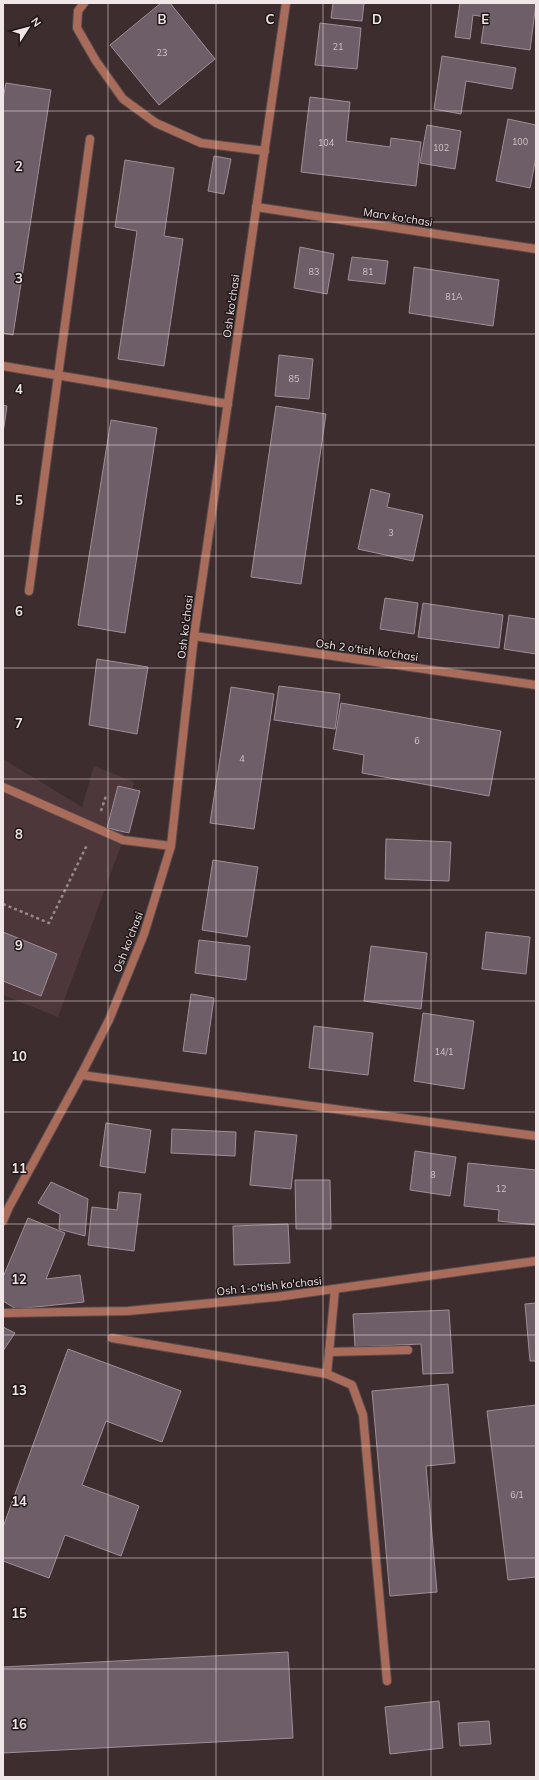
<svg xmlns="http://www.w3.org/2000/svg" width="539" height="1780" font-family="Mulish,sans-serif">
	<rect width="100%" height="100%" fill="#3d2d2e"/>
	<!-- built -->
	<path fill="#4d373a" d="M3 759 82 807 94 766 134 782 123 840 58 1017 3 995Z"/>
	<!-- building -->
	<g fill="#6e5e67" stroke="#9f8e98">
		<path d="M161 3H170L215 59 159 105 110 45Z"/>
		<path d="M333 3H364L362 21 331 18Z"/>
		<path d="M460 3H536L530 50 481 43 485 17 473 15 470 39 455 37Z"/>
		<path d="M320 23 361 28 357 69 315 65Z"/>
		<path d="M442 56 516 68 512 89 466 81 461 114 434 109Z"/>
		<path d="M6 83 51 90 13 335 3 333V99Z"/>
		<path d="M310 97 350 102 346 141 390 147 391 138 421 142 416 186 301 172Z"/>
		<path d="M508 119 536 125V157L530 188 496 181Z"/>
		<path d="M427 125 461 131 455 169 420 163Z"/>
		<path d="M214 156 231 159 224 194 208 191Z"/>
		<path d="M125 160 174 168 164 236 183 239 164 366 118 359 137 231 115 227Z"/>
		<path d="M300 247 334 254 327 294 294 288Z"/>
		<path d="M352 257 388 261 385 284 348 280Z"/>
		<path d="M414 267 499 280 493 326 409 313Z"/>
		<path d="M279 355 313 359 309 399 275 396Z"/>
		<path d="M3 405 7 406 3 433Z"/>
		<path d="M276 406 326 414 301 584 251 577Z"/>
		<path d="M111 420 157 428 125 633 78 625Z"/>
		<path d="M371 489 390 494 387 507 423 515 413 561 358 549Z"/>
		<path d="M385 598 418 603 414 634 380 629Z"/>
		<path d="M423 603 503 615 499 648 418 637Z"/>
		<path d="M509 615 536 619V654L504 649Z"/>
		<path d="M97 659 148 667 137 734 89 725Z"/>
		<path d="M279 686 340 694 335 729 274 720Z"/>
		<path d="M231 687 274 694 254 829 210 823Z"/>
		<path d="M341 703 501 731 489 796 362 773 364 755 333 749Z"/>
		<path d="M118 786 140 791 129 833 107 828Z"/>
		<path d="M386 839 451 842 449 881 385 879Z"/>
		<path d="M213 860 258 867 247 937 202 930Z"/>
		<path d="M3 932 57 954 41 996 3 981Z"/>
		<path d="M486 932 530 937 526 974 482 969Z"/>
		<path d="M199 940 250 946 246 980 195 973Z"/>
		<path d="M371 946 427 953 421 1009 364 1001Z"/>
		<path d="M191 994 214 998 206 1054 183 1051Z"/>
		<path d="M423 1013 474 1021 464 1089 414 1081Z"/>
		<path d="M314 1026 373 1033 368 1075 309 1068Z"/>
		<path d="M106 1123 151 1130 145 1173 100 1166Z"/>
		<path d="M172 1129 236 1132 235 1156 171 1153Z"/>
		<path d="M255 1131 297 1135 291 1189 250 1185Z"/>
		<path d="M415 1151 456 1157 450 1196 410 1190Z"/>
		<path d="M468 1163 536 1170V1225L498 1221 499 1210 464 1206Z"/>
		<path d="M295 1180H330L331 1229H296Z"/>
		<path d="M51 1182 88 1199 85 1236 59 1229 60 1214 38 1203Z"/>
		<path d="M119 1192 141 1194 134 1251 88 1245 92 1207 117 1210Z"/>
		<path d="M28 1218 65 1233 46 1279 80 1275 84 1302 16 1309 3 1301V1277Z"/>
		<path d="M288 1224 290 1263 234 1265 233 1226Z"/>
		<path d="M536 1303V1361H530L525 1304Z"/>
		<path d="M449 1310 453 1373 423 1374 421 1344 355 1347 353 1314Z"/>
		<path d="M3 1327 15 1333 3 1351Z"/>
		<path d="M68 1349 181 1391 162 1442 106 1421 82 1485 139 1506 121 1556 65 1535 49 1578 3 1561V1527Z"/>
		<path d="M448 1384 455 1463 426 1466 437 1592 390 1596 372 1391Z"/>
		<path d="M536 1405V1577L508 1580 487 1411Z"/>
		<path d="M288 1652 293 1738 3 1753V1667Z"/>
		<path d="M439 1701 443 1748 390 1754 385 1707Z"/>
		<path d="M489 1721 491 1744 460 1746 458 1723Z"/>
	</g>
	<g fill="none" stroke-linecap="round" stroke-linejoin="round">
		<!-- service casing -->
		<g stroke="#5a4b4c" stroke-width="10">
			<g id="service">
				<path d="M84 3 78 11 77 28 96 61 123 99 156 123 201 143 265 151"/>
				<path d="M3 366 228 404"/>
				<path d="M29 591 90 139"/>
				<path d="M3 787 123 840 171 846"/>
				<path d="M112 1338 327 1374 335 1289"/>
				<path d="M329 1352 408 1350"/>
				<path d="M327 1374 352 1385 363 1415 387 1681"/>
			</g>
		</g>
		<!-- minor casing -->
		<g stroke="#5a4b4c" stroke-width="10">
			<g id="minor">
				<path d="M256 207 536 249"/>
				<path d="M194 636 536 685"/>
				<path d="M81 1075 536 1136"/>
				<path d="M3 1313 128 1311 276 1297 536 1261"/>
			</g>
		</g>
		<!-- tertiary casing -->
		<g stroke="#5a4b4c" stroke-width="10">
			<path id="tertiary" d="M3 1221 9 1207 81 1075 109 1020 144 934 171 846 194 636 286 3"/>
		</g>
		<!-- path -->
		<g stroke="#978a8b" stroke-width="2.5" stroke-dasharray="3 3" stroke-linecap="butt">
			<path d="M101 811 106 796"/>
			<path d="M3 904 49 923 87 845"/>
		</g>
		<!-- service -->
		<use href="#service" stroke="#aa6c5a" stroke-width="8"/>
		<!-- minor -->
		<use href="#minor" stroke="#aa6c5a" stroke-width="8"/>
		<!-- tertiary -->
		<use href="#tertiary" stroke="#aa6c5a" stroke-width="8"/>
	</g>
	<!-- grid -->
	<path fill="none" stroke="#f1e6e7" stroke-width="1" stroke-opacity="0.55" d="M108 3V1777M216 3V1777M323 3V1777M431 3V1777M3 111H536M3 222H536M3 334H536M3 445H536M3 556H536M3 668H536M3 779H536M3 890H536M3 1001H536M3 1112H536M3 1224H536M3 1335H536M3 1446H536M3 1558H536M3 1669H536"/>
	<g text-anchor="middle" dominant-baseline="central" stroke-width="3" stroke-linejoin="round" paint-order="stroke">
		<!-- number labels -->
		<g font-size="9" fill="#d0c4c7">
			<text x="338" y="46">21</text>
			<text x="162" y="52">23</text>
			<text x="520" y="141">100</text>
			<text x="326" y="142">104</text>
			<text x="441" y="147">102</text>
			<text x="314" y="271">83</text>
			<text x="368" y="271">81</text>
			<text x="454" y="296">81А</text>
			<text x="294" y="378">85</text>
			<text x="391" y="532">3</text>
			<text x="417" y="740">6</text>
			<text x="242" y="758">4</text>
			<text x="444" y="1051">14/1</text>
			<text x="433" y="1174">8</text>
			<text x="501" y="1188">12</text>
			<text x="517" y="1494">6/1</text>
		</g>
		<!-- street labels -->
		<g font-size="11" fill="#f1e6e7" stroke="#1f1718">
			<text transform="translate(398 217) rotate(9)">Marv ko'chasi</text>
			<text transform="translate(231 306) rotate(-82)">Osh ko'chasi</text>
			<text transform="translate(185 627) rotate(-83)">Osh ko'chasi</text>
			<text transform="translate(367 650) rotate(8)">Osh 2 o'tish ko'chasi</text>
			<text transform="translate(128 942) rotate(-69)">Osh ko'chasi</text>
			<text transform="translate(269 1286) rotate(-6)">Osh 1-o'tish ko'chasi</text>
		</g>
	</g>
	<g font-size="13" text-anchor="middle" font-weight="bold" fill="#f1e6e7" stroke="#1f1718" stroke-width="3" stroke-linejoin="round" paint-order="stroke">
		<text x="162" y="24">B</text>
		<text x="270" y="24">C</text>
		<text x="377" y="24">D</text>
		<text x="485" y="24">E</text>
		<text x="19" y="171">2</text>
		<text x="19" y="283">3</text>
		<text x="19" y="394">4</text>
		<text x="19" y="505">5</text>
		<text x="19" y="616">6</text>
		<text x="19" y="728">7</text>
		<text x="19" y="839">8</text>
		<text x="19" y="950">9</text>
		<text x="19" y="1061">10</text>
		<text x="19" y="1173">11</text>
		<text x="19" y="1284">12</text>
		<text x="19" y="1395">13</text>
		<text x="19" y="1506">14</text>
		<text x="19" y="1618">15</text>
		<text x="19" y="1729">16</text>
	</g>
	<!-- border -->
	<rect width="539" height="1780" fill="none" stroke="#f1e6e7" stroke-width="8"/>
	<!-- north arrow -->
	<g transform="translate(28 28) rotate(54)" stroke="#1f1718" stroke-width="3" paint-order="stroke">
	<path d="M0-3L7 15L0 10L-7 15Z" fill="#f1e6e7"/>
	<text y="-6" font-size="11" font-weight="bold" text-anchor="middle" fill="#f1e6e7">N</text>
	</g>
</svg>
